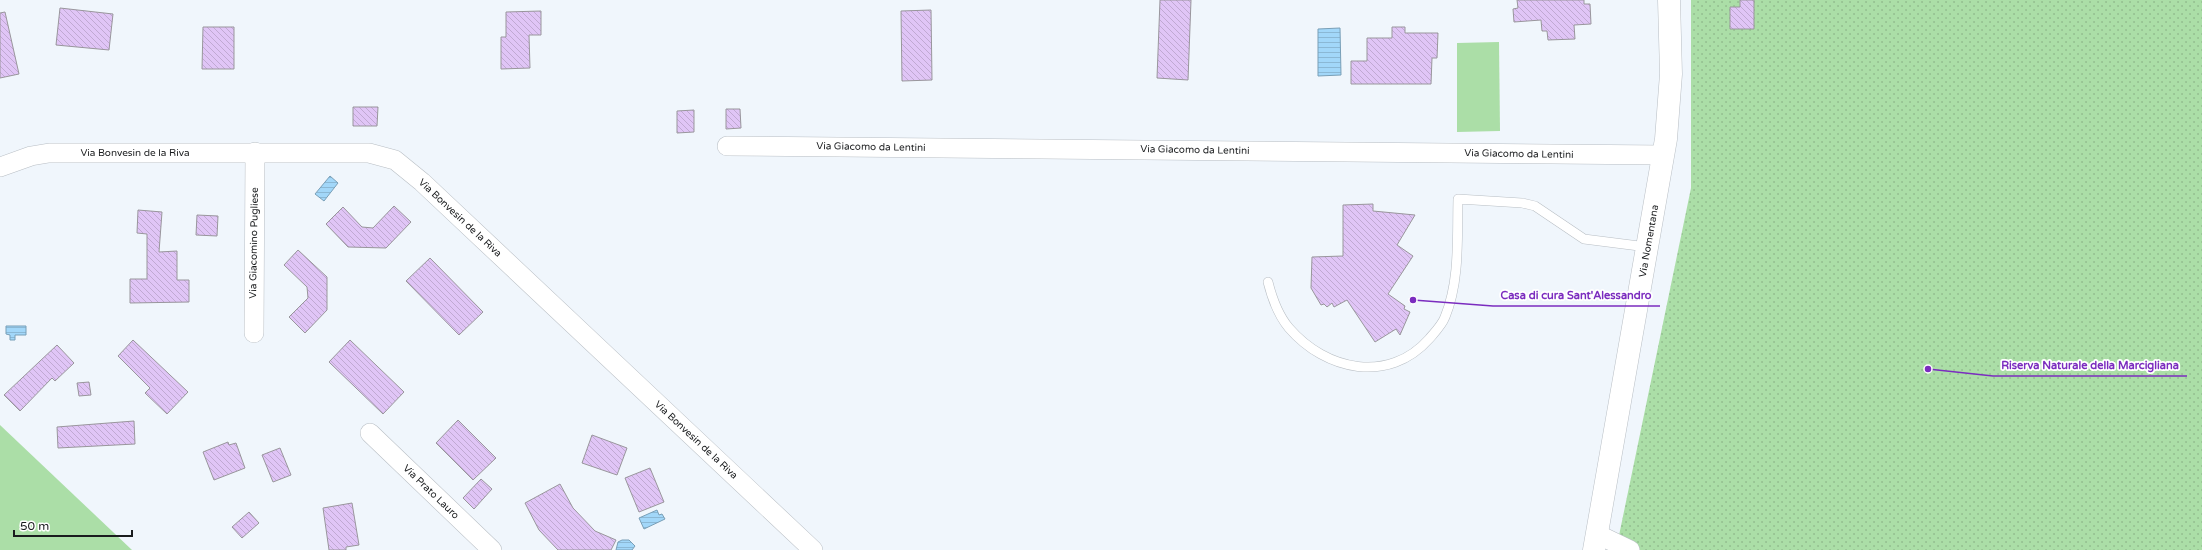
<svg xmlns="http://www.w3.org/2000/svg" width="2202" height="550" font-family="'Varela Round',sans-serif">
	<defs>
		<pattern id="park-dots" width="8" height="8" patternUnits="userSpaceOnUse"><rect width="8" height="8" fill="#abdea7"/><path d="M2 2h.1M6 6h.1" fill="none" stroke="#93be8f" stroke-width="1.8" stroke-linecap="round"/></pattern>
		<pattern id="water-rules" width="6" height="5" patternUnits="userSpaceOnUse"><rect width="6" height="5" fill="#a2d7f9"/><path d="M0 2.5h6" fill="none" stroke="#8bb8d5"/></pattern>
		<pattern id="building-back-hatch" width="6" height="6" patternUnits="userSpaceOnUse"><rect width="6" height="6" fill="#e0c5f6"/><path d="M-1 5l2 2M0 0l6 6M5-1l2 2" fill="none" stroke="#c0a9d2"/></pattern>
	</defs>
	<rect width="100%" height="100%" fill="#f0f6fc"/>
	<!-- park -->
	<path fill="url(#park-dots)" d="M1691 0H2202V550H1616L1691 188Z"/>
	<!-- pitch -->
	<g fill="#abdea7">
		<path d="M1499 42 1500 131 1457 132V43Z"/>
		<path d="M0 425 132 550H0Z"/>
	</g>
	<!-- water -->
	<g fill="url(#water-rules)" stroke="#799fb7">
		<path d="M1340 28 1341 75 1318 76V29Z"/>
		<path d="M330 176 338 183 324 201 315 194Z"/>
		<path d="M6 326H26V335H15V340H10V335L6 334Z"/>
		<path d="M657 510 659 515 662 514 665 519 644 529 639 518Z"/>
		<path d="M622 540H629L635 546 632 550H616L618 542Z"/>
	</g>
	<!-- building -->
	<g fill="url(#building-back-hatch)" stroke="#99969c">
		<path d="M1160 0H1191L1188 80 1157 78Z"/>
		<path d="M1517 0H1584V4H1590L1591 24 1574 25 1575 39 1548 40 1547 31H1542L1541 20 1514 22 1513 9 1518 8Z"/>
		<path d="M1740 0H1754V29H1730V7H1740Z"/>
		<path d="M60 8 113 14 109 50 56 45Z"/>
		<path d="M931 10 932 80 902 81 901 11Z"/>
		<path d="M541 11V35H529L530 68 501 69V37H506V12Z"/>
		<path d="M5 12 19 74 0 78V13Z"/>
		<path d="M203 27H234V69H202Z"/>
		<path d="M1392 27H1405V33H1438L1437 58H1432L1431 84H1351V61H1367V38H1392Z"/>
		<path d="M353 107H378L377 126H353Z"/>
		<path d="M726 109H740L741 128 726 129Z"/>
		<path d="M694 110V132L677 133V111Z"/>
		<path d="M1373 204V211L1415 215 1397 245 1413 256 1388 294 1405 306 1404 309 1410 312 1400 335 1396 329 1375 342 1347 300 1334 307 1332 303 1327 307 1324 304 1321 305 1311 288 1312 257 1343 256V205Z"/>
		<path d="M394 206 411 222 386 248 348 247 326 224 343 207 362 227 373 228Z"/>
		<path d="M138 210 162 212 159 252 177 251V280H189V302L130 303V279H147V234L137 233Z"/>
		<path d="M197 215 218 216 217 236 196 235Z"/>
		<path d="M298 250 327 277V310L305 333 289 317 308 298 307 287 284 265Z"/>
		<path d="M430 258 483 312 459 335 406 281Z"/>
		<path d="M133 340 188 392 167 414 145 393 150 388 118 356Z"/>
		<path d="M350 340 404 392 383 414 329 362Z"/>
		<path d="M57 345 74 363 55 381 52 378 20 411 4 395Z"/>
		<path d="M89 382 91 395 79 396 77 383Z"/>
		<path d="M458 420 496 458 473 480 436 443Z"/>
		<path d="M134 421 135 444 58 448 57 427Z"/>
		<path d="M592 435 627 448 617 475 582 463Z"/>
		<path d="M228 442 229 445 236 443 245 468 214 480 203 452Z"/>
		<path d="M280 448 291 475 273 482 262 455Z"/>
		<path d="M650 468 664 502 639 512 625 478Z"/>
		<path d="M481 479 492 489 474 509 463 498Z"/>
		<path d="M560 484 573 508 595 531 616 540 611 550H558L539 530 525 503Z"/>
		<path d="M352 503 359 545 346 547V550H329L323 508Z"/>
		<path d="M249 512 259 523 242 538 232 527Z"/>
	</g>
	<g fill="none" stroke-linecap="round" stroke-linejoin="round">
		<!-- lane casing -->
		<g stroke="#b8bec4" stroke-width="10">
			<path id="lane" d="M1268 282C1272 298 1278 315 1289 328 1326 371 1389 384 1429 339 1435 332 1442 325 1445 317 1460 281 1457 238 1458 199L1522 203 1535 206 1584 239 1647 247"/>
		</g>
		<!-- street casing -->
		<g stroke="#b8bec4" stroke-width="20">
			<g id="street">
				<path d="M727 146 1664 155"/>
				<path d="M0 167 31 156 49 153H369L395 160 422 182 813 550"/>
				<path d="M254 333 255 152"/>
				<path d="M370 433 492 550"/>
				<path d="M1597 534 1630 550"/>
			</g>
		</g>
		<!-- secondary casing -->
		<g stroke="#b8bec4" stroke-width="23">
			<path id="secondary" d="M1594 550 1666 139 1671 74 1669 0"/>
		</g>
		<!-- lane -->
		<use href="#lane" stroke="#fff" stroke-width="9"/>
		<!-- street -->
		<use href="#street" stroke="#fff" stroke-width="19"/>
		<!-- secondary -->
		<use href="#secondary" stroke="#fff" stroke-width="22"/>
	</g>
	<g text-anchor="middle" dominant-baseline="central" stroke-width="3.5" stroke-linejoin="round" paint-order="stroke">
		<!-- street labels -->
		<g font-size="10" fill="#1a1c1e" stroke="#fff">
			<text transform="translate(871 147) rotate(1)">Via Giacomo da Lentini</text>
			<text transform="translate(1195 150) rotate(1)">Via Giacomo da Lentini</text>
			<text x="135" y="153">Via Bonvesin de la Riva</text>
			<text transform="translate(1519 154) rotate(1)">Via Giacomo da Lentini</text>
			<text transform="translate(460 218) rotate(43)">Via Bonvesin de la Riva</text>
			<text transform="translate(1649 241) rotate(-80)">Via Nomentana</text>
			<text transform="translate(254 243) rotate(-89)">Via Giacomino Pugliese</text>
			<text transform="translate(696 440) rotate(43)">Via Bonvesin de la Riva</text>
			<text transform="translate(431 492) rotate(44)">Via Prato Lauro</text>
		</g>
	</g>
	<!-- callouts -->
	<path fill="none" stroke="#7b2cbf" stroke-width="1.5" d="M1413 300L1493 306H1660M1928 369L1993 376H2187"/>
	<g fill="#7b2cbf" stroke="#fff" stroke-width="1.5">
		<circle cx="1413" cy="300" r="4"/>
		<circle cx="1928" cy="369" r="4"/>
	</g>
	<g font-size="11" text-anchor="middle" font-weight="bold" fill="#7b2cbf" stroke="#fff" stroke-width="3.5" stroke-linejoin="round" paint-order="stroke">
		<text x="1576" y="299">Casa di cura Sant'Alessandro</text>
		<text x="2090" y="369">Riserva Naturale della Marcigliana</text>
	</g>
	<!-- scale -->
	<path d="M14 530v6h118v-6" fill="none" stroke="#1a1c1e" stroke-width="2"/>
	<text x="20" y="530" font-size="12" fill="#1a1c1e" stroke="#ffffff" stroke-width="3" paint-order="stroke">50 m</text>
</svg>
